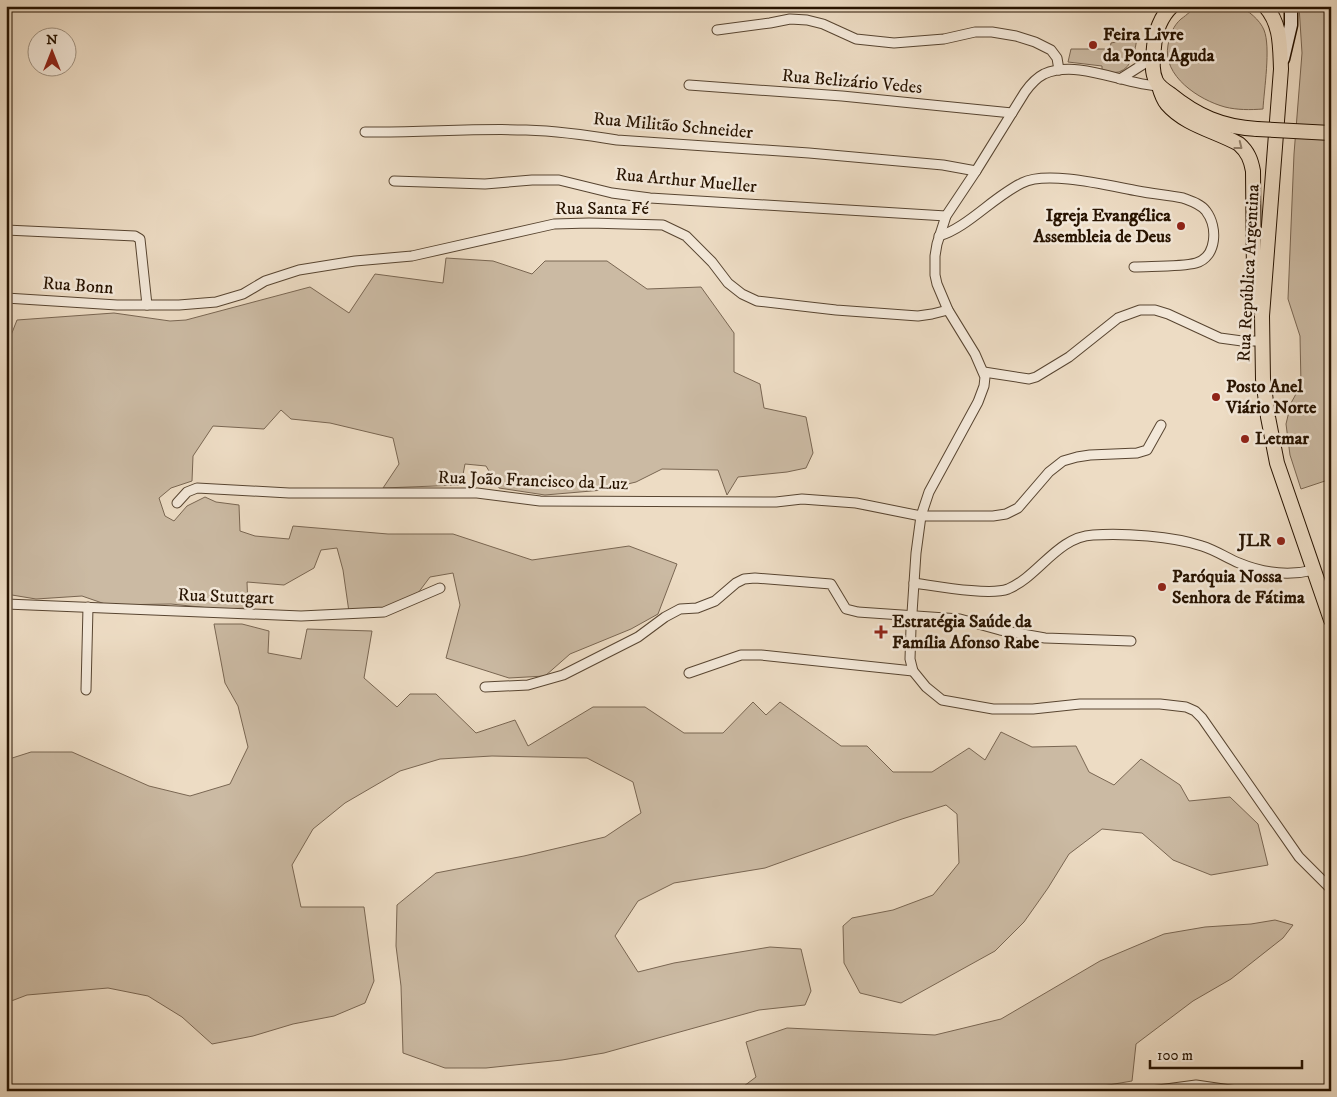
<svg xmlns="http://www.w3.org/2000/svg" width="1337" height="1097" font-family="'IM FELL DW Pica',serif">
	<rect width="100%" height="100%" fill="#eddcc4"/>
	<filter id="stains"><feTurbulence type="fractalNoise" baseFrequency=".004" numOctaves="4"/><feColorMatrix values="0 0 0 0 .2 0 0 0 0 .09 0 0 0 0 .02 0 0 0 .5 -.17"/></filter>
	<radialGradient id="worn" r=".72"><stop offset=".6" stop-color="#630" stop-opacity="0"/><stop offset="1" stop-color="#630" stop-opacity=".3"/></radialGradient>
	<!-- green -->
	<g fill="#cbbaa3" stroke="#796652">
		<path d="M1238 6C1248 10 1260 20 1264 30 1271 47 1264 90 1263 109 1250 110 1237 110 1225 107 1199 100 1162 76 1168 45 1170 35 1173 26 1181 19 1187 15 1193 8 1200 6 1212 4 1226 6 1238 6Z"/>
		<path d="M1299 6H1331V479L1301 489 1290 455 1286 424 1291 403 1301 385 1300 336 1288 299 1294 154 1302 53Z"/>
		<path d="M1137 38C1135 50 1133 67 1119 72 1114 73 1107 72 1102 72V66L1068 62 1071 49H1110L1111 43Z"/>
		<path d="M446 258 493 261 532 274 545 261H607L647 289 701 287 734 333V372L760 384 764 408 806 417 813 453 806 468 787 472 738 477 727 495 718 470 662 469 636 482 603 490 545 495 499 488 486 466 465 464 461 485 383 488 399 464 393 438 330 423 291 419 281 410 264 429 213 426 193 456 192 481 171 488 159 498 165 516 174 521 187 506 205 497 216 502 239 505 240 531 255 536 289 539 293 526 388 534H453L532 560 629 546 677 564 658 614 631 629 570 654 545 676 509 678 446 658 460 605 453 573 430 577 418 593 383 609 349 612 343 570 337 548 321 550 314 568 284 585 247 582 248 608 219 609 171 604 108 605 82 596 36 599 6 594V348L17 320 114 313 170 321 186 320 310 287 349 313 375 274 443 283Z"/>
		<path d="M214 624H242L269 631 268 653 301 659 307 629 372 631 364 678 397 707 410 694H436L476 733 515 720 528 746 593 707H645L684 733H723L753 702 766 715 780 702 841 746H867L893 772H932L969 748 985 760 1001 732 1032 747 1076 746 1089 772 1114 785 1141 759 1180 785 1189 801 1230 797 1258 824 1268 865 1211 875 1173 860 1142 833 1102 829 1069 854 1048 888 1024 922 995 951 901 1003 860 993 844 963 843 926 852 918 893 910 933 895 959 863 957 814 946 805 902 819 765 868 674 883 638 901 615 936 638 972 674 963 770 947 801 949 811 991 805 1005 759 1010 604 1053 562 1060 486 1068H445L403 1053 401 986 396 946 397 905 436 873 524 856 605 837 641 813 633 782 587 758 492 756 440 759 400 771 345 803 313 829 292 865 301 907H364L374 981 365 1003 334 1016 293 1024 253 1036 212 1044 182 1017 148 996 108 988 27 995 6 1003V760L31 752H72L149 786 190 796 230 784 248 747 238 706 225 683Z"/>
		<path d="M1275 920 1293 925 1283 938 1231 979 1193 1001 1136 1044 1132 1081 1073 1091H733L740 1089 756 1077 746 1042 787 1028 935 1035 1001 1019 1100 961 1164 934 1205 927 1251 924Z"/>
	</g>
	<g fill="none" stroke-linecap="round" stroke-linejoin="round">
		<!-- minor casing -->
		<g stroke="#584531" stroke-width="11">
			<g id="minor">
				<path d="M717 30 770 23 790 19 807 20 823 24 856 39 894 43 944 39 975 32H992L1016 36 1035 42 1051 50 1057 58 1059 70"/>
				<path d="M1120 79 1153 58"/>
				<path d="M689 85 842 96 1012 113"/>
				<path d="M1159 86C1124 85 1079 59 1044 74 1036 78 1030 85 1025 92L976 171 946 216 937 244 935 256V275L937 284 948 310 975 354 985 377 984 386 978 402 929 492 921 516 916 553 911 628 910 659 913 671 926 687 942 700 993 709H1033L1080 704H1160L1186 707 1195 711 1202 718 1299 857 1331 889"/>
				<path d="M365 132C419 133 472 128 526 130 556 131 587 135 617 140L809 153 943 165 976 171"/>
				<path d="M394 181 485 184 532 180H559L612 193 650 198 946 216"/>
				<path d="M6 230 135 236 140 239 147 305"/>
				<path d="M939 236C967 228 993 197 1022 183 1047 170 1110 186 1138 191 1153 194 1168 195 1183 198 1191 201 1201 204 1206 211 1218 227 1217 257 1196 263 1181 267 1150 266 1134 267"/>
				<path d="M6 298 117 305H179L216 302 243 294 265 281 299 270 355 261 412 256 554 224 589 223 663 225 686 236 712 262 728 283 742 294 757 301 836 310 918 316 932 314 948 310"/>
				<path d="M984 372 1029 379 1036 377 1069 357 1118 318 1140 310H1155L1168 314 1220 338 1242 341H1262"/>
				<path d="M177 503 187 492 197 488 289 493H477L540 501 776 502 802 499 856 503 921 516H993L1006 514 1018 508 1049 472 1063 461 1077 457 1090 455 1137 453 1147 450 1161 425"/>
				<path d="M914 583C936 586 990 596 1008 589 1039 576 1057 537 1093 535 1124 533 1172 536 1202 546 1215 550 1227 558 1239 563 1263 573 1289 576 1314 570"/>
				<path d="M6 604 301 616 384 612 440 588"/>
				<path d="M689 673 741 655H761L913 671"/>
				<path d="M485 687 528 685 563 675 638 637 665 617 680 609 697 608 715 601 736 583 744 579 755 578 831 584 846 609 858 612 960 619 1000 630 1045 638 1131 641"/>
				<path d="M86 690 88 607"/>
				<path d="M1151 1091 1196 1085 1237 1091"/>
			</g>
		</g>
		<!-- secondary casing -->
		<g stroke="#271300" stroke-width="15">
			<path id="secondary" d="M1283 59 1291 25V6"/>
		</g>
		<!-- primary casing -->
		<g stroke="#271300" stroke-width="16">
			<g id="primary">
				<path d="M1172 6C1161 16 1155 32 1154 47 1153 59 1151 70 1156 81 1159 87 1164 90 1170 94 1197 116 1222 127 1257 129"/>
				<path d="M1265 6C1281 24 1280 45 1281 69L1262 316 1263 379 1268 417 1277 463 1331 620"/>
				<path d="M1159 86C1161 93 1163 99 1167 104 1185 125 1216 131 1239 144 1248 152 1251 160 1253 171L1254 279 1258 299"/>
			</g>
		</g>
		<!-- minor -->
		<use href="#minor" stroke="#f3e8d9" stroke-width="9"/>
		<!-- secondary -->
		<use href="#secondary" stroke="#f3e8d9" stroke-width="12"/>
		<!-- primary -->
		<use href="#primary" stroke="#eddcc4" stroke-width="14"/>
		<!-- primary-bridge casing -->
		<g stroke="#271300" stroke-width="16" stroke-linecap="butt">
			<path id="primary-bridge" d="M1257 129 1331 133"/>
		</g>
		<!-- primary-bridge -->
		<use href="#primary-bridge" stroke="#eddcc4" stroke-width="14"/>
	</g>
	<!-- one-way arrows -->
	<defs><path id="oneway-chevron" d="M-2-3.5L2.5 0L-2 3.5" fill="none" stroke-width="1.6" stroke-linecap="round" stroke-linejoin="round" transform="scale(1.25)"/></defs>
	<use stroke="#94826c" href="#oneway-chevron" transform="translate(1239 146) rotate(38)"/>
	<!-- markers -->
	<g fill="#8f2418" stroke="#f3e8d9" stroke-width="2">
		<circle cx="1093" cy="45" r="5"/>
		<circle cx="1181" cy="226" r="5"/>
		<circle cx="1216" cy="397" r="5"/>
		<circle cx="1245" cy="439" r="5"/>
		<circle cx="1281" cy="541" r="5"/>
		<circle cx="1162" cy="587" r="5"/>
		<path d="M878.5 624.5h5v5h5v5h-5v5h-5v-5h-5v-5h5z"/>
	</g>
	<g text-anchor="middle" dominant-baseline="central" stroke-width="5" stroke-linejoin="round" paint-order="stroke">
		<!-- poi labels -->
		<g font-size="18" font-weight="bold" fill="#271300" stroke="#f3e8d9" text-anchor="start">
			<text x="1103" y="35">Feira Livre<tspan x="1103" dy="21">da Ponta Aguda</tspan></text>
			<text x="1171" y="216" text-anchor="end">Igreja Evangélica<tspan x="1171" dy="21">Assembleia de Deus</tspan></text>
			<text x="1226" y="387">Posto Anel<tspan x="1226" dy="21">Viário Norte</tspan></text>
			<text x="1255" y="439">Letmar</text>
			<text x="1271" y="541" text-anchor="end">JLR</text>
			<text x="1172" y="577">Paróquia Nossa<tspan x="1172" dy="21">Senhora de Fátima</tspan></text>
			<text x="892" y="622">Estratégia Saúde da<tspan x="892" dy="21">Família Afonso Rabe</tspan></text>
		</g>
		<!-- street labels -->
		<g font-size="18" fill="#271300" stroke="#f3e8d9">
			<text transform="translate(852 82) rotate(5)">Rua Belizário Vedes</text>
			<text transform="translate(673 126) rotate(5)">Rua Militão Schneider</text>
			<text transform="translate(686 181) rotate(5)">Rua Arthur Mueller</text>
			<text x="602" y="209">Rua Santa Fé</text>
			<text transform="translate(1249 273) rotate(-87)">Rua República Argentina</text>
			<text transform="translate(78 286) rotate(4)">Rua Bonn</text>
			<text transform="translate(533 481) rotate(2)">Rua João Francisco da Luz</text>
			<text transform="translate(226 597) rotate(2)">Rua Stuttgart</text>
		</g>
	</g>
	<!-- margin -->
	<rect width="1337" height="1097" fill="none" stroke="#eddcc4" stroke-width="25"/>
	<rect x="8" y="8" width="1322" height="1082" fill="none" stroke="#271300" stroke-width="2.5"/>
	<rect x="12" y="12" width="1312" height="1072" fill="none" stroke="#271300"/>
	<!-- north arrow -->
	<g transform="translate(52 52)"><circle r="24" fill="#f3e8d9" stroke="#a19382"/>
	<path d="M0-4L9 19L0 12L-9 19Z" fill="#8f2418"/>
	<text y="-8" font-size="14" font-weight="bold" text-anchor="middle" fill="#271300">N</text>
	</g>
	<!-- scale -->
	<path d="M1150 1060v8h152v-8" fill="none" stroke="#271300" stroke-width="2.5"/>
	<text x="1157" y="1060" font-size="15" fill="#271300" stroke="#f3e8d9" stroke-width="4" paint-order="stroke">100 m</text>
	<rect width="100%" height="100%" filter="url(#stains)"/>
	<rect width="100%" height="100%" fill="url(#worn)"/>
</svg>
